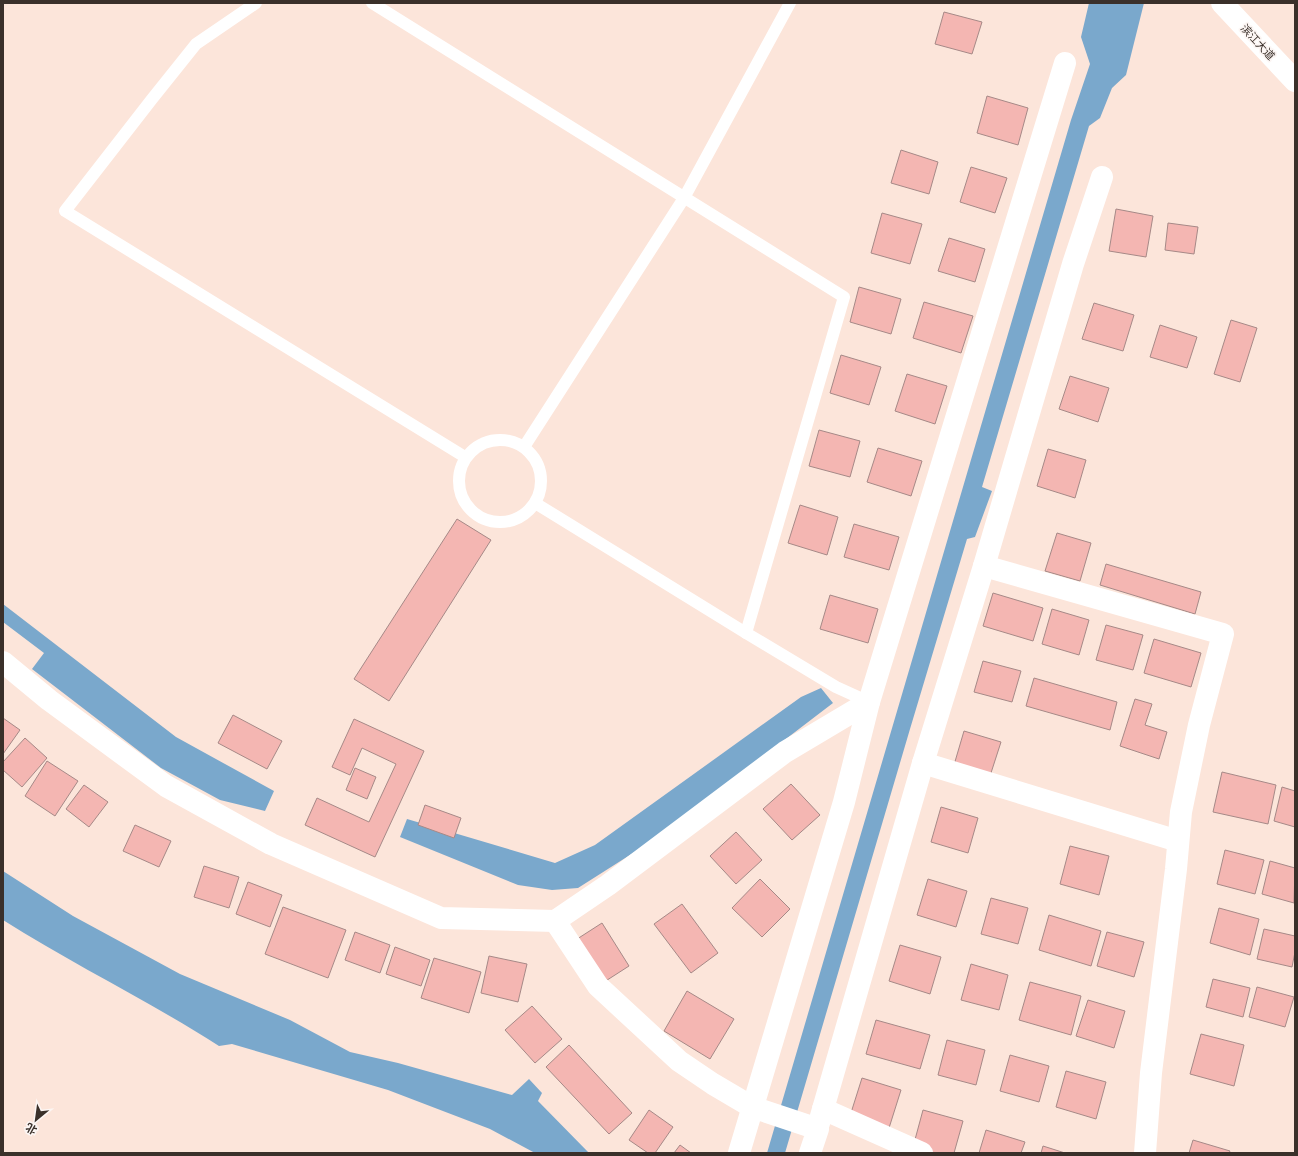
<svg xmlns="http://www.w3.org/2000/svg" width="1298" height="1156" font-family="Arial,'Noto Sans SC',sans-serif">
	<rect width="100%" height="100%" fill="#fce5da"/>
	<!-- water -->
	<g fill="#7aa8cc">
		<path d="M1089 3H1144L1126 75 1112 88 1100 118 1089 126 982 487 992 491 975 537 967 539 910 729 785 1153H767L1071 120 1090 64 1081 37Z"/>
		<path d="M3 604 176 737 274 791 265 811 220 800 161 768 32 669 44 653 3 622Z"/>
		<path d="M821 688 833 703 652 841 578 888 552 890 518 885 400 837 407 819 555 863 595 845 801 697Z"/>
		<path d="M3 871 73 916 180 974 290 1020 350 1052 398 1063 512 1095 529 1079 542 1093 538 1101 589 1153H535L490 1129 388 1090 232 1044 219 1046C149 1001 74 965 3 920Z"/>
	</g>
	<!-- building -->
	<g fill="#f4b6b2" stroke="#a68987">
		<path d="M944 12 982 22 972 54 935 44Z"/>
		<path d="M987 96 1028 108 1018 145 977 133Z"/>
		<path d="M901 150 938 162 929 194 891 183Z"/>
		<path d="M971 167 1007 178 995 213 960 202Z"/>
		<path d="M1116 209 1153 216 1146 257 1109 251Z"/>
		<path d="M882 213 922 224 910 264 871 253Z"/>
		<path d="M1168 223 1198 227 1194 254 1165 250Z"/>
		<path d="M949 238 985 249 975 282 938 271Z"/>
		<path d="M859 287 901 299 891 334 850 322Z"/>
		<path d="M924 302 973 316 961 353 913 338Z"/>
		<path d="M1094 303 1134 315 1123 351 1082 339Z"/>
		<path d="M1231 320 1257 328 1240 382 1214 374Z"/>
		<path d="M1160 325 1197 337 1187 368 1150 357Z"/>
		<path d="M841 355 881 367 869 405 830 393Z"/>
		<path d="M907 374 947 386 935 424 895 411Z"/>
		<path d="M1070 376 1109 388 1098 422 1059 409Z"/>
		<path d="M819 430 860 441 850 477 809 466Z"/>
		<path d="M878 448 922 461 911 496 867 482Z"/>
		<path d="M1048 449 1086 460 1075 498 1037 486Z"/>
		<path d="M800 505 838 517 827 555 788 543Z"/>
		<path d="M457 519 491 540 389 701 354 679Z"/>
		<path d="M854 524 899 537 889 570 844 557Z"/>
		<path d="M1057 533 1091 543 1080 581 1045 571Z"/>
		<path d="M1106 564 1201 592 1195 614 1100 585Z"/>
		<path d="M993 593 1043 608 1033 641 983 626Z"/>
		<path d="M830 595 878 609 868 643 820 629Z"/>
		<path d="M1052 609 1089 620 1079 655 1042 644Z"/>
		<path d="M1106 625 1143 635 1133 670 1096 660Z"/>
		<path d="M1154 639 1201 653 1191 687 1144 673Z"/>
		<path d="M983 661 1021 671 1012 702 974 692Z"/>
		<path d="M1034 678 1117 702 1110 730 1026 706Z"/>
		<path d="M1135 699 1152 704 1145 725 1167 732 1159 759 1120 746Z"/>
		<path d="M233 715 282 741 267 769 218 743Z"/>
		<path d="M3 718 20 730 3 754Z"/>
		<path d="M354 719 424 751 375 857 305 825 317 798 369 822 396 764 362 748 350 775 332 767Z"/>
		<path d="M964 731 1001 742 990 776 954 765Z"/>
		<path d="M25 738 47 758 22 787 3 770V762Z"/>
		<path d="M47 761 78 781 55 816 25 796Z"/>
		<path d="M355 768 376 777 367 799 346 790Z"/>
		<path d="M1222 772 1276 785 1268 824 1213 812Z"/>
		<path d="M791 784 820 815 792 840 763 809Z"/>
		<path d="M84 785 108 802 89 827 66 809Z"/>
		<path d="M1282 787 1295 791V827L1274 821Z"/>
		<path d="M425 805 461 818 454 838 418 825Z"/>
		<path d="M941 807 978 818 968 853 931 842Z"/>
		<path d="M135 825 171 841 159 867 123 851Z"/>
		<path d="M736 832 762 860 736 884 710 856Z"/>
		<path d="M1070 846 1109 856 1099 895 1060 884Z"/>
		<path d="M1225 850 1264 860 1255 894 1217 884Z"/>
		<path d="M1270 861 1295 868 1294 903 1262 894Z"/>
		<path d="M204 866 239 877 229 908 194 897Z"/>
		<path d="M760 879 790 909 762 937 732 908Z"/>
		<path d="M928 879 967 891 956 927 917 915Z"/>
		<path d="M248 882 282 895 270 927 236 914Z"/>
		<path d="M991 898 1028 908 1018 944 981 934Z"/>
		<path d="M682 904 718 953 691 973 654 924Z"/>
		<path d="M283 907 346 930 328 978 265 954Z"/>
		<path d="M1219 908 1259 919 1250 955 1210 943Z"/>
		<path d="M1049 915 1101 931 1091 966 1039 950Z"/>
		<path d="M602 923 629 966 601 984 574 941Z"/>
		<path d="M1264 929 1295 936V952L1292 967 1257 959Z"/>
		<path d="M355 932 390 945 380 973 345 960Z"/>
		<path d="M1107 932 1144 942 1134 977 1097 966Z"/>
		<path d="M900 945 941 957 930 994 889 981Z"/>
		<path d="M395 947 430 960 421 986 386 974Z"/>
		<path d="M489 956 527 964 518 1002 481 993Z"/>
		<path d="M434 958 481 972 469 1013 421 998Z"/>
		<path d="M971 964 1008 975 999 1010 961 1000Z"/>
		<path d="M1213 979 1250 988 1243 1017 1206 1007Z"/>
		<path d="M1030 982 1081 996 1071 1035 1019 1020Z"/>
		<path d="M1257 987 1294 997 1285 1027 1249 1017Z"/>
		<path d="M687 991 734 1019 710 1059 664 1031Z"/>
		<path d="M1088 1000 1125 1011 1114 1048 1076 1036Z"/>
		<path d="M532 1006 562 1039 535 1063 505 1030Z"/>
		<path d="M876 1020 930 1035 920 1069 866 1054Z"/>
		<path d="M1201 1034 1244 1045 1234 1086 1190 1074Z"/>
		<path d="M947 1040 985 1050 976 1085 938 1075Z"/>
		<path d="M569 1045 632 1113 609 1134 546 1067Z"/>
		<path d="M1010 1055 1049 1066 1039 1102 1000 1091Z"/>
		<path d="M1066 1071 1106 1082 1096 1119 1056 1107Z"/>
		<path d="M862 1078 901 1090 889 1128 850 1116Z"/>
		<path d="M649 1110 673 1127 655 1153H648L629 1140Z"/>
		<path d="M923 1110 963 1121 954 1153H934L913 1147Z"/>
		<path d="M986 1130 1025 1142 1021 1153H979Z"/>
		<path d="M1193 1140 1230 1151 1229 1153H1189Z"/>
		<path d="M680 1145 691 1153H674Z"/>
		<path d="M1043 1146 1065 1153H1041Z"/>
	</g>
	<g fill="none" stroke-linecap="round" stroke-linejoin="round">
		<!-- lane -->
		<g stroke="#fff" stroke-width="12">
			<path d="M256 3 196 44 152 99 65 211 465 457"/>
			<path d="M372 3 844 297 746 633"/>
			<circle cx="500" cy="481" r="41"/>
			<path d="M524 447 684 198 790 3"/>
			<path d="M535 503 746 633 836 687 869 702"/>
		</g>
		<!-- street -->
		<g stroke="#fff" stroke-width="22">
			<path d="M984 566 1223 634 1199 725 1181 812 1176 869 1151 1073 1145 1153"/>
			<path d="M3 662 49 700 166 786 271 844 441 918 555 921"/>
			<path d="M923 763 1178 841"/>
			<path d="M823 1109 923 763 984 566 1073 264 1102 177"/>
			<path d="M819 1123 823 1109 922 1153"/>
			<path d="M739 1153 844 802 869 702 1065 63"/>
			<path d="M810 1153 818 1129 752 1107 713 1084 679 1061 598 986 555 921 608 885 785 752 869 702"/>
		</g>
		<!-- highway -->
		<path stroke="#fff" stroke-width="22" d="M1222 3 1295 81"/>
	</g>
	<g text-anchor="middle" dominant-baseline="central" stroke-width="3.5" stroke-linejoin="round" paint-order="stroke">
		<!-- street labels -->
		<g font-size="11" fill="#3a302a" stroke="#fcf6f4">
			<text transform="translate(1258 42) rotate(47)">滨江大道</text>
		</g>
	</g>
	<!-- border -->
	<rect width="1298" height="1156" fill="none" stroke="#3a302a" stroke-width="8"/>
	<!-- north arrow -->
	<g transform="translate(36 1120) rotate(209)" stroke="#fcf6f4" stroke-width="3" paint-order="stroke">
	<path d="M0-3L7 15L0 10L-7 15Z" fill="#3a302a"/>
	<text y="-6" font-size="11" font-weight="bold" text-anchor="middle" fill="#3a302a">北</text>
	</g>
</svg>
